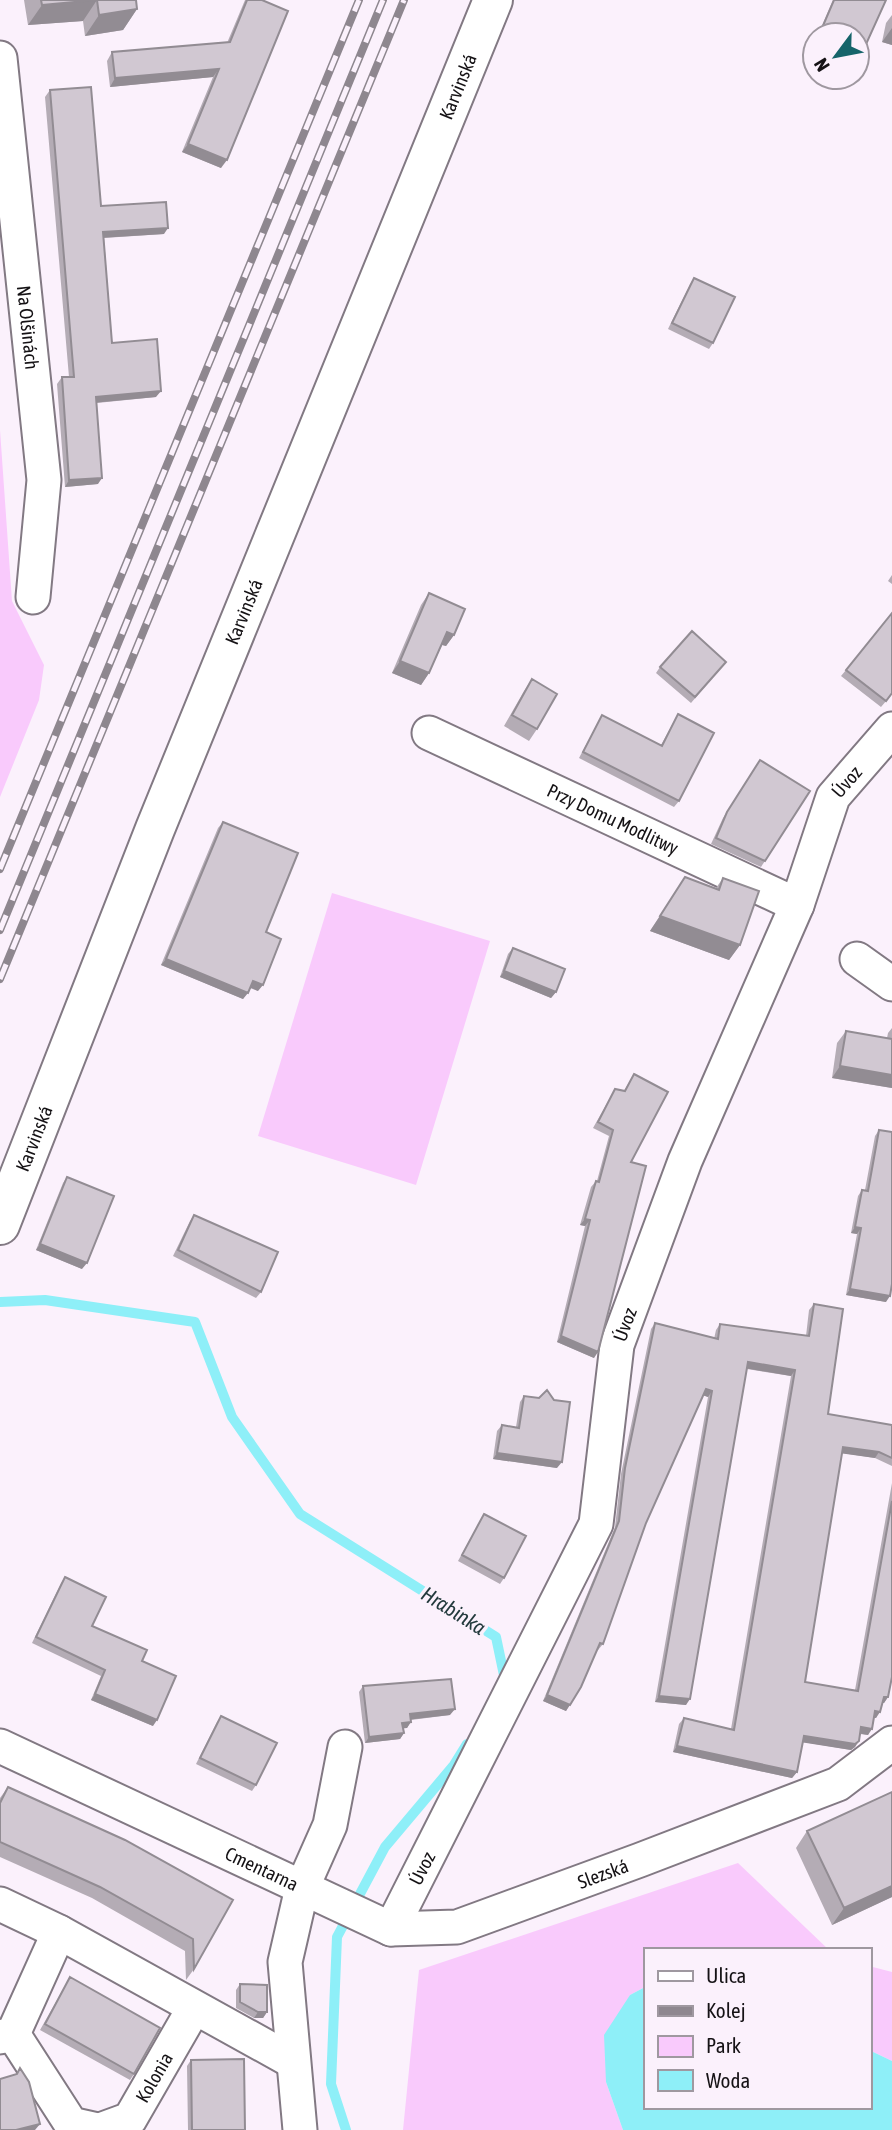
<svg xmlns="http://www.w3.org/2000/svg" width="892" height="2130" font-family="'Asap Condensed',sans-serif">
<style>
.green{fill:#f9cafc}
.water{fill:#8eeff8}
.lines{fill:none;stroke-linecap:round;stroke-linejoin:round}
.stream{stroke:#8eeff8;stroke-width:10}
.minor-casing{stroke:#827983;stroke-width:37}
.secondary-casing{stroke:#827983;stroke-width:42}
.minor{stroke:#fff;stroke-width:33}
.secondary{stroke:#fff;stroke-width:38}
.rail-casing{stroke:#8e878f;stroke-width:8}
.rail{stroke:#fbf1fc;stroke-width:5;stroke-dasharray:16;stroke-linecap:butt}
.wall{fill:#b4acb5}
.shaded-wall{fill:#928c93}
.building{fill:#d1c8d2;stroke:#928c93;stroke-width:2}
.labels{text-anchor:middle;dominant-baseline:central;stroke-width:7;stroke-linejoin:round;paint-order:stroke}
.street-label{font-size:19px;fill:#151215;stroke:#fbf1fc}
.water-label{font-size:21px;font-style:italic;fill:#233a3d;stroke:#fbf1fc}
</style>
<rect width="100%" height="100%" fill="#fbf1fc"/>
<path class="green" d="M0,430l12,171 32,64 -5,35 -39,97z
M332,893l158,48 -74,244 -158,-49z
M738,1863l91,87h-184v37l-15,8 -24,87 17,48h-220l16,-160z
M869,1966l23,6v89l-23,-11z"/>
<path class="water" d="M645,1987v120h224v-57l23,11v69h-269l-17,-48 -2,-47 26,-40z"/>
<g class="lines">
<path class="stream" d="M0,1302l45,-2 150,22 37,95 68,97 196,123 9,43
M346,2130l-15,-46 6,-147 48,-90 69,-82 13,-21"/>
<defs>
<g id="minor">
<path id="s1" d="M0,58l44,422 -11,117"/>
<path id="s2" d="M429,733l368,172"/>
<path d="M857,959l35,25"/>
<path id="s3" d="M0,1746l391,183 66,-2 183,-67 198,-76 54,-41"/>
<path d="M0,1904l59,28 233,129"/>
<path id="s4" d="M391,1929l205,-405 21,-179 68,-184 112,-256 36,-108 59,-68"/>
<path d="M13,2034l58,90 27,6"/>
<path d="M0,2037l13,-3 46,-102"/>
<path id="s5" d="M100,2130l30,-11 64,-111"/>
<path d="M300,2130l-15,-168 17,-74 28,-63 15,-78"/>
</g>
<g id="secondary">
<path id="s6" d="M0,1225l155,-396 338,-829"/>
</g>
</defs>
<use href="#minor" class="minor-casing"/>
<use href="#secondary" class="secondary-casing"/>
<use href="#minor" class="minor"/>
<use href="#secondary" class="secondary"/>
<defs>
<path id="rail" d="M0,869l359,-869
M0,930l383,-930
M0,979l404,-979"/>
</defs>
<use href="#rail" class="rail-casing"/>
<use href="#rail" class="rail"/>
</g>
<path class="wall" d="M24,0h112l1,9 -14,21 -38,6 -2,-15 -55,4z
M245,0h17l-41,168 -39,-16 31,-75 -103,10 -3,-26 5,-9 115,-9z
M833,0h53l-23,51 -4,6 -2,-1v-21h-39z
M892,15v30l-10,-3 4,-19z
M815,41v25l-9,-4z
M50,90l51,116 63,28 -60,4 8,105 44,54 -59,6 1,81 -33,3 -8,-103 5,-7h7l-24,-280z
M694,278l19,65 -4,6 -41,-20 22,-45z
M892,575v9l-4,-3z
M429,593l25,42 -8,11 -4,-1 -13,28 -8,12 -29,-12 29,-68z
M726,662l-35,41 -35,-30 4,-6z
M846,670l46,24 -11,13 -40,-31z
M532,679l5,50 -8,12 -25,-15 20,-35z
M678,714l1,87 -5,6 -95,-49 23,-43 59,30z
M760,760l50,31 -49,76 -50,-23 12,-26z
M223,822l43,110 -8,59 -8,-3 -7,11 -82,-34 57,-137z
M685,877l31,11 7,-10 17,67 -11,15 -79,-29z
M513,948l43,44 -5,6 -51,-21 8,-23z
M892,1028v60l-60,-10 5,-35 9,-12 41,7 1,-5z
M634,1074l-3,88 -37,196 -37,-16 28,-116 -5,-1 11,-38 5,-6h1l12,-45 -16,-8 22,-39 9,2z
M879,1130l7,172 -40,-7 11,-61 -6,-1 7,-37 4,-6h3l10,-54z
M67,1177l15,92 -46,-19 27,-67z
M194,1215l67,77 -5,6 -83,-42 17,-35z
M814,1304l14,110 64,11v41l-17,-8 -33,-5 -37,229 50,8 37,-207v194l-4,20 -4,6h-2l-6,15h-2l-6,17 -8,-1 -5,13 -4,3 -48,-8 -6,30 -5,6 -119,-26 6,-28 5,-6 47,11 60,-353 -44,-7 -61,336 -31,-3 53,-305 -5,-2 -57,128 -43,121 -5,6h-1l-31,61 -23,-10 72,-174 6,-53 30,-145 4,-6 59,16 2,-9 4,-6 86,12 3,-26z
M524,1396l33,72 -64,-9 4,-28 5,-6 14,2 4,-25z
M484,1514l20,64 -4,6 -42,-23z
M65,1577l27,49 50,35 11,65 -62,-26 10,-24 -69,-33 29,-60z
M363,1686l87,29 -39,5 -4,8h-4l1,5 -4,6 -35,4 -6,-51z
M221,1716l35,69 -4,6 -56,-27 21,-42z
M8,1787l225,113 -39,69 -8,11 -1,-29 -93,-53 -92,-41v-59z
M807,1831l85,66 -60,28 -36,-77z
M70,1977l64,97 -4,6 -90,-50z
M240,1984l27,28 -4,6h-9l-18,-10v-18z
M191,2060l54,70h-57l-1,-64z"/>
<path class="shaded-wall" d="M97,0l-14,21 -55,4 14,-20z
M137,9l-14,21 -38,6 14,-21z
M892,28v17l-10,-3z
M857,48l6,3 -4,6 -2,-1z
M219,69l-6,8 -103,10 5,-9z
M188,144l39,16 -6,8 -39,-16z
M168,228l-4,6 -65,4 4,-6z
M161,391l-5,6 -64,6 4,-6z
M102,478l-4,6 -33,3 4,-7z
M447,632l7,3 -8,11 -7,-2z
M400,661l29,12 -8,12 -29,-12z
M660,916l80,29 -11,15 -79,-29z
M166,959l82,34 -5,6 -82,-34z
M504,971l52,21 -5,6 -51,-21z
M253,981l10,4 -5,6 -9,-4z
M840,1066l52,9v13l-60,-10z
M585,1219l5,1 -5,6 -5,-1z
M855,1227l6,1 -4,6 -6,-1z
M40,1244l47,19 -5,6 -46,-19z
M850,1289l40,7 -4,6 -40,-7z
M561,1336l37,16 -4,6 -37,-16z
M748,1362l47,8 -4,6 -47,-8z
M706,1389l6,2 -4,6 -6,-2z
M843,1447l36,5 -4,6 -36,-5z
M497,1453l65,9 -5,6 -64,-9z
M95,1694l62,26 -4,6 -62,-26z
M547,1695l23,10 -4,6 -23,-10z
M659,1696l31,3 -4,6 -31,-3z
M884,1697h4l-4,6h-5z
M455,1709l-5,6 -44,5 4,-6z
M875,1711l5,1 -4,6 -5,-1z
M411,1722l-4,6 -9,1 4,-6z
M861,1727l11,2 -4,6 -11,-2z
M404,1733l-4,6 -35,4 4,-6z
M804,1736l55,5 -4,6 -4,3 -51,-8z
M677,1746l120,26 -5,6 -119,-26z
M892,1886v11l-60,28 12,-17z
M258,2012h9l-4,6h-9z
M40,2124l-5,6h-19z"/>
<path class="building" d="M41,0h55l-54,5z
M97,0h39l1,9 -38,6z
M247,0h15l26,11 -61,149 -39,-16 31,-75 -104,9 -3,-26 118,-10z
M834,0h52l-23,51 -6,-3v-13h-38z
M815,45v13l-5,-2z
M91,87l10,119 65,-4 2,26 -65,4 9,111 45,-4 4,52 -65,6 6,81 -33,2 -7,-103h12l-24,-287z
M694,278l41,19 -22,46 -41,-20z
M429,593l36,16 -11,26 -7,-3 -18,41 -29,-12z
M892,613v80l-6,8 -40,-31z
M692,631l34,31 -31,35 -35,-30z
M532,679l25,15 -20,35 -25,-14z
M678,714l36,19 -35,68 -96,-49 19,-37 60,31z
M760,760l50,31 -45,70 -49,-23 11,-26z
M223,822l75,31 -32,79 15,7 -18,46 -10,-4 -5,12 -82,-34z
M685,877l34,13 4,-12 36,13 -19,54 -80,-29z
M513,948l52,21 -9,23 -52,-21z
M846,1031l46,8v36l-52,-9z
M634,1074l34,18 -37,70 15,4 -48,186 -37,-16 29,-116 -5,-1 11,-38 3,1 14,-52 -15,-8 17,-33 10,2z
M879,1130l13,2v152l-2,12 -40,-7 11,-61 -6,-1 7,-37 6,1z
M67,1177l47,19 -27,67 -47,-19z
M194,1215l84,37 -17,40 -83,-42z
M814,1304l29,5 -15,105 64,11v33l-13,-6 -36,-5 -38,235 53,9 34,-190v176l-4,20h-4l-4,15 -5,-1 -3,18 -11,-2 -2,14 -4,3 -51,-8 -7,36 -120,-26 7,-28 50,12 61,-360 -47,-8 -58,337 -31,-3 53,-305 -6,-2 -60,134 -43,121 -3,-1 -19,44 -11,18 -23,-10 72,-174 6,-53 30,-145 63,16 2,-15 89,12z
M547,1390l7,10 16,2 -8,60 -65,-9 5,-28 17,3 5,-32 15,2z
M484,1514l42,22 -22,42 -42,-23z
M65,1577l41,20 -14,29 55,24 -5,11 34,15 -19,44 -62,-26 10,-24 -69,-33z
M451,1679l4,30 -45,5 1,8 -9,1 2,10 -35,4 -6,-51z
M221,1716l56,27 -21,42 -56,-27z
M8,1787l117,53 108,60 -39,69 -1,-30 -93,-52 -100,-45v-39z
M892,1792v94l-48,22 -37,-77z
M70,1977l90,51 -26,46 -89,-50z
M240,1984l27,1v27h-9l-18,-10z
M244,2059l1,71h-53l-1,-70z
M20,2068l9,14 11,42 -24,6h-16v-51l17,-5z"/>
<g class="labels">
<g class="street-label">
<text stroke="none"><textPath href="#s6" startOffset="1227">Karvinská</textPath></text>
<text stroke="none"><textPath href="#s1" startOffset="271">Na Olšinách</textPath></text>
<text stroke="none"><textPath href="#s6" startOffset="660">Karvinská</textPath></text>
<text stroke="none"><textPath href="#s4" startOffset="1244">Úvoz</textPath></text>
<text stroke="none"><textPath href="#s2" startOffset="203">Przy Domu Modlitwy</textPath></text>
<text stroke="none"><textPath href="#s6" startOffset="93">Karvinská</textPath></text>
<text stroke="none"><textPath href="#s4" startOffset="656">Úvoz</textPath></text>
<text stroke="none"><textPath href="#s4" startOffset="68">Úvoz</textPath></text>
<text stroke="none"><textPath href="#s3" startOffset="289">Cmentarna</textPath></text>
<text stroke="none"><textPath href="#s3" startOffset="653">Slezská</textPath></text>
<text stroke="none"><textPath href="#s5" startOffset="80">Kolonia</textPath></text>
</g>
<g class="water-label">
<text transform="translate(454 1610) rotate(32)">Hrabinka</text>
</g>
</g>
<rect x="644" y="1948" width="228" height="161" fill="#fbf1fc" stroke="#9f98a0" stroke-width="2"/>
<rect x="658" y="1971" width="35" height="10" fill="#ffffff" stroke="#9f98a0" stroke-width="2"/>
<text x="706" y="1983" font-size="21" fill="#151215">Ulica</text>
<rect x="658" y="2006" width="35" height="10" fill="#8e878f" stroke="#9f98a0" stroke-width="2"/>
<text x="706" y="2018" font-size="21" fill="#151215">Kolej</text>
<rect x="658" y="2036" width="35" height="21" fill="#f9cafc" stroke="#9f98a0" stroke-width="2"/>
<text x="706" y="2053" font-size="21" fill="#151215">Park</text>
<rect x="658" y="2070" width="35" height="21" fill="#8eeff8" stroke="#9f98a0" stroke-width="2"/>
<text x="706" y="2088" font-size="21" fill="#151215">Woda</text>
<g transform="translate(836 56) rotate(238)"><circle r="33" fill="#fbf1fc" stroke="#9f98a0" stroke-width="2"/>
<path d="M0-5L12 26L0 18L-12 26Z" fill="#15646a"/>
<text y="-10" font-size="19" font-weight="bold" text-anchor="middle" fill="#151215">N</text>
</g>
</svg>
